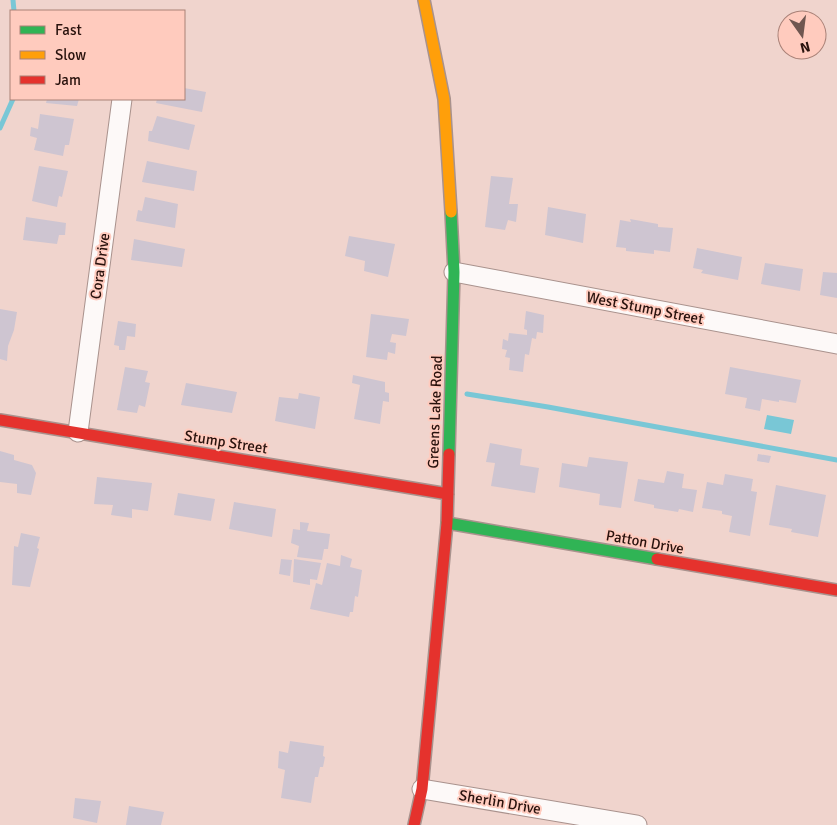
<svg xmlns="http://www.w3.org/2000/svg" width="837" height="825" font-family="Signika,sans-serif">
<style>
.water{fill:#79c7d6}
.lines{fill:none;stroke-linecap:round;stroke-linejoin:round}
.stream{stroke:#79c7d6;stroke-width:5}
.building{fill:#cec5d1}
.street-casing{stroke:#a9928d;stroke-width:21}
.fast-casing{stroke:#a9928d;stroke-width:14}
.slow-casing{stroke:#a9928d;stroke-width:14}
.jam-casing{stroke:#a9928d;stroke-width:14}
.street{stroke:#fdf9f8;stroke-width:19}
.fast{stroke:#30b455;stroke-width:11}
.slow{stroke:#ff9f0a;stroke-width:11}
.jam{stroke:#e5322d;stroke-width:11}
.labels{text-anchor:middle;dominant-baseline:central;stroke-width:4;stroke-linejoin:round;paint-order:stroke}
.street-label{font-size:15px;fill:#29120d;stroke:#ffcbbe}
</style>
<rect width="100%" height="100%" fill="#f0d4cd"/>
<path class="water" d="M767,415l27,5 -3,14 -27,-5z"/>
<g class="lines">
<path class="stream" d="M13,0l1,11
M0,128l13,-29
M467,394l81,13 289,53"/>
</g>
<path class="building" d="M184,88l22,4 -4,20 -46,-9 1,-4h27z
M47,99h32l-2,7 -31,-3z
M40,114l34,5 -5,26h-4l-2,11 -29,-6 3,-12 -7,-2 1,-9 7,2z
M157,116l38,9 -6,25 -41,-9 1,-10h3z
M147,161l50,10 -3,20 -52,-9z
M39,166l29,5 -6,26 -3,-1 -2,11 -25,-6z
M491,176l22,2 -4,26h9l-2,18 -8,-2 -3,10 -20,-3z
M145,197l33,7 -3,24 -39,-7 2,-11 4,1z
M548,207l38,7 -3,29 -38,-8z
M26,217l40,6 -1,12h-6l-2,9 -34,-4z
M630,219l28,5v3l15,1 -3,24 -16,-2v4l-28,-3v-3l-10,-1 4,-27 11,2z
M349,236l46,8 -7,33 -24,-6 1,-10 -20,-5z
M134,239l51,10 -3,18 -51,-7z
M697,248l45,9 -4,23 -37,-7 2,-3 -10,-2z
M765,263l38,6 -3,22 -39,-7z
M823,272l14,1v25l-17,-3z
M0,309l17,3 -3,18 -6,16 -1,15 -7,-2z
M526,311l18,4 -1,18 -6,-1 -1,7 -4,-1 -3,17 -4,-1 -2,18 -14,-2 1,-12 -5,-1 2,-7 -5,-1 1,-10 5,2 1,-8 18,2v-5l-3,-1z
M371,314l38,5 -3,17 -14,-2 -2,8 6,1 -1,11 -7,-2 -1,8 -21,-3z
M118,321l18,3 -1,13 -8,-1 -2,14h-6v-4l-5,-1z
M125,367l23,4 -3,11 5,1 -5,24 -6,-2 -2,8 -20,-3z
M730,367l71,13 -5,23 -17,-3v2l-17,-3 -2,12 -15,-3 2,-10 -22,-4z
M353,375l32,7v10l4,1v9l-6,-1 -3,23 -26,-5 6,-34 -8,-2z
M186,383l51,9 -5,21 -51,-8z
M299,393l21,4 -5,32 -40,-8 4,-24 19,2z
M490,443l32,6 -2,16 19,3 -4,25 -44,-7 4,-23 -9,-1z
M0,451l14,4v5l18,5 4,8 -5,22 -14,-2v-9l-17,-2z
M758,454l13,2 -2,7 -12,-2z
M589,457l39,5 -7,46 -22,-3 1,-11 -41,-7 3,-24 25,4z
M667,471l17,3 -2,14 15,2 -4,22 -14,-3 -1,3 -24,-4v-3l-20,-4 4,-22 26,4z
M725,474l28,5 -2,12 6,1 -7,44 -21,-4 3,-16 -10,-2v-3l-20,-3 5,-26 16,3z
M97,477l55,6 -4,28 -16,-2v9l-21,-3 2,-10 -19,-1z
M776,485l50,10 -8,42 -27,-5 1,-3 -23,-4z
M178,493l37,6 -4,22 -37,-6z
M234,502l42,7 -4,28 -43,-8z
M300,522l9,1 -2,8 23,3 -2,15h-4l-2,11 -25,-3 2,-11 -8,-3 2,-14 7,1z
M21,533l19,4 -3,11 2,1 -9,38 -18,-2 2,-39 4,1z
M341,555l11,4 -2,8 12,3 -4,27 -3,-1 -2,16h-3l-1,5 -39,-8 6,-26 6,2 5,-22 13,3z
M281,559l11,1 -2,16 -11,-2z
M294,559l27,4 -4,17 -7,-1v6l-17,-3z
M290,741l34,5 -1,10 2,1 -2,10h-3l-2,10h-3l-4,26 -30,-5 4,-28 -7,-2 1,-17 9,2z
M75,798l26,3 -4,22 -24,-5z
M129,806l35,6 -3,13h-35z"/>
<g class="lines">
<defs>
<path id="street" d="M454,272l383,72
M78,432l44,-333
M422,789l215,36"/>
<path id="fast" d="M449,454l5,-182 -3,-60
M447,523l210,36"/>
<path id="slow" d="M424,0l20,99 7,113"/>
<path id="jam" d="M0,420l448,74
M657,559l180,31
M414,825l8,-36 25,-266 2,-69"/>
</defs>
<use href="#street" class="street-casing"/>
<use href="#fast" class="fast-casing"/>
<use href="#slow" class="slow-casing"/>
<use href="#jam" class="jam-casing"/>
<use href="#street" class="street"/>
<use href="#fast" class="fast"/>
<use href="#slow" class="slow"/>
<use href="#jam" class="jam"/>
</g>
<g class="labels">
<g class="street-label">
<text transform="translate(100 266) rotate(-82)">Cora Drive</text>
<text transform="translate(645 308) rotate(11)">West Stump Street</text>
<text transform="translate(435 412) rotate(-88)">Greens Lake Road</text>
<text transform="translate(226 442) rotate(9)">Stump Street</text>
<text transform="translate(645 542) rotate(10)">Patton Drive</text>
<text transform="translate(500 802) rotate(10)">Sherlin Drive</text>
</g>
</g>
<rect x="10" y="10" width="175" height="90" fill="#ffcbbe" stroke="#a98177"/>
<rect x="20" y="26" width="25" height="8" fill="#30b455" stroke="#a98177"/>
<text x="55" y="35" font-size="15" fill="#29120d">Fast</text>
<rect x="20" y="51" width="25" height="8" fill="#ff9f0a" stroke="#a98177"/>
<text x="55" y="60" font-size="15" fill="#29120d">Slow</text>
<rect x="20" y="76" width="25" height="8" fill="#e5322d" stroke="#a98177"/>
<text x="55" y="85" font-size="15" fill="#29120d">Jam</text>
<g transform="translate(802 35) rotate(166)"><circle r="24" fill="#ffcbbe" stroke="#a98177"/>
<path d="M0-4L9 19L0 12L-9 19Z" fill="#6f5650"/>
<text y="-8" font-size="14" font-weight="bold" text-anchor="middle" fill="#29120d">N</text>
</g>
</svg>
